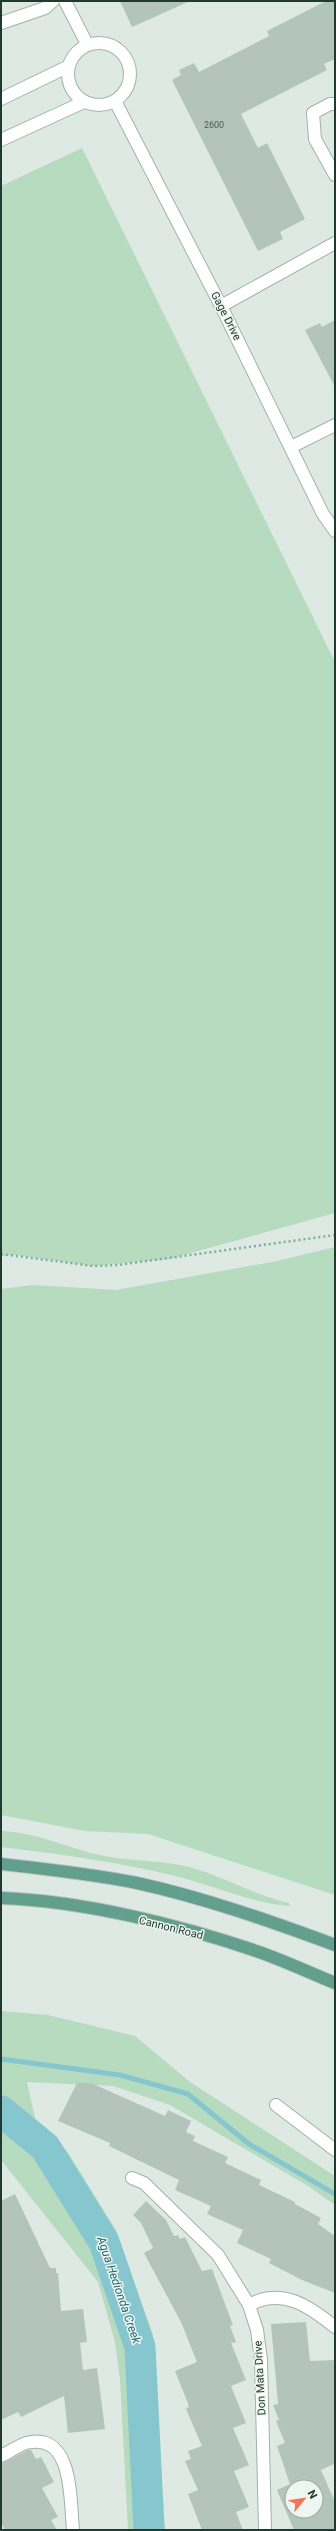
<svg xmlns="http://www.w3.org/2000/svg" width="336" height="2531" font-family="Roboto,sans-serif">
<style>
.green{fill:#b6dbbf}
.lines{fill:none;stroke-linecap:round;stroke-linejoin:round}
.stream{stroke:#86c6cf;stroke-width:5}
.river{stroke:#86c6cf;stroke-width:31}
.building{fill:#b3c4bd;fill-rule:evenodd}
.minor-casing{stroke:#a1b1ab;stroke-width:14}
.major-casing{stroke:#bcc4c1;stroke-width:14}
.path{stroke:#7ead9d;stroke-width:2.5;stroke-dasharray:2 3;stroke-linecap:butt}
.minor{stroke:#fff;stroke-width:12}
.major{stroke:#639f8d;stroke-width:12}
.labels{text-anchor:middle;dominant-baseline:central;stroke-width:3;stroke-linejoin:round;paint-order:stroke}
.number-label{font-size:9px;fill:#455c54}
.street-label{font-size:11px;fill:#203931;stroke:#eef6f2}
.water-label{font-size:12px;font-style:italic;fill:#1b6773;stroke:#eef6f2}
</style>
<rect width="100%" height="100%" fill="#dee9e4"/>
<path class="green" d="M82,148l253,514v551l-166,46 -76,7 -76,-11 -16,1v-1070z
M335,1247v648l-187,-61 -63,-3 -84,-16v-526l32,-4 83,5 161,-29z
M1,1831c33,1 63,15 94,23 31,8 63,5 94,13 34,9 65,28 100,36l1,3c-33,-1 -81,-22 -115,-30 -57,-14 -115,-22 -174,-29z
M1,2011l47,4 87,21 55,46 145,94v29l-27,-19 -138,-81 -57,-19 -86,-4 10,45 30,24 49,79 37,105 12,195h-37l-8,-151 -5,-37 -17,-60 -97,-122z"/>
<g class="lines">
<path class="stream" d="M1,2059l119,16 68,19 61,50 86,50"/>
<path class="river" d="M1,2111l44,36 59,95 36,105 9,183"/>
</g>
<path class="building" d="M120,1h70l-58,26z
M326,1h9v58l-11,5 3,6 -86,44 17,34 9,-5 38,76 -25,13 3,7 -25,12 -86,-171 9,-5 -2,-5 15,-7 5,9 70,-36 -2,-5z
M335,320v67l-30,-57 15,-7 2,4z
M77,2083h14l74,33 3,-6 23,11 -5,11 9,4 -2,5 35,16 -3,6 36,17 -2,5 36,17v2l26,14 -3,6 17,12v57l-33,-13 -33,-17 2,-4 -34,-16 6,-13 -36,-16 4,-8 -36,-16 4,-10 -70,-34 1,-3 -52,-22z
M15,2194l35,74h6v5h2l3,38 22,-2 4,33 -7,1 3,27 14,-2 8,61 -37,4 -4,-37 -43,21 -3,-5 -17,8v-219z
M146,2201l20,19 8,16 4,-1 2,4 5,-2 17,34 10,-2 21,56 -3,1 6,16 -5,1 15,37 -15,6 15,37 -13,5 16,37 -15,6 15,36 -13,5 7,18h-41l-14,-36 10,-4 -13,-29 6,-2 -3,-8 14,-5 -16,-37 3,-3 -14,-35 22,-9 -16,-40 -37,-69 9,-5 -12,-25 -8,-8z
M306,2322l4,39 25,-1v101l-1,3 -13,6 14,32v28h-41l-17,-40 13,-6 -13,-38 8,-3 -9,-22 3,-1 -6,-15 5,-1 -7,-80zM292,2487h24v24h-24z
M28,2450h3l5,9 5,-2 13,25 -12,6 16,29 -7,3 6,10h-52l-4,-8v-58z"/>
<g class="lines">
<defs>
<path id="minor" d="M65,1l22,43
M1,23l44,-15 8,-7
M68 74a31 31 0 1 1 62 0a31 31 0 1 1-62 0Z
M1,99l66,-32
M115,101l106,205 102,208 12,17
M335,104h-5l-17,9 2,26 20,36
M1,140l83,-38
M221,306l114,-63
M291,447l44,-22
M276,2105l59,45
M132,2178l12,5 74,72 31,50 8,25 4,30 4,170
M249,2305c33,-18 60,1 86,22
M1,2456c8,-4 17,-10 25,-13 48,-12 44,58 47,87"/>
<path id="major" d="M1,1864c45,5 91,10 136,19 68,15 133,38 198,62
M1,1898c82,3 180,27 258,54 26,9 51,21 76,31"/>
</defs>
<use href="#minor" class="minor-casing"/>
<use href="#major" class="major-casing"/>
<path class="path" d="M1,1254l92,12 25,-1 217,-30"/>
<use href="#minor" class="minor"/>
<use href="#major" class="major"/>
</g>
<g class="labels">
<g class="number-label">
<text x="214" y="125">2600</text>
</g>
<g class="street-label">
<text transform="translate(226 316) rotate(63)">Gage Drive</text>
<text transform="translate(171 1928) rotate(14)">Cannon Road</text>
<text transform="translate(260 2378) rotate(-93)">Don Mata Drive</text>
</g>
<g class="water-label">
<text transform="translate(119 2290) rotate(71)">Agua Hedionda Creek</text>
</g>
</g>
<rect width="336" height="2531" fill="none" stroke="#203931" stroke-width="4"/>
<g transform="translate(304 2499) rotate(61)"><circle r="19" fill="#eef6f2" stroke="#9caaa5"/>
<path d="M0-3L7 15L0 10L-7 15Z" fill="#f07655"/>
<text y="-6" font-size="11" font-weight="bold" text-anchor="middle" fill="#203931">N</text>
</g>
</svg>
